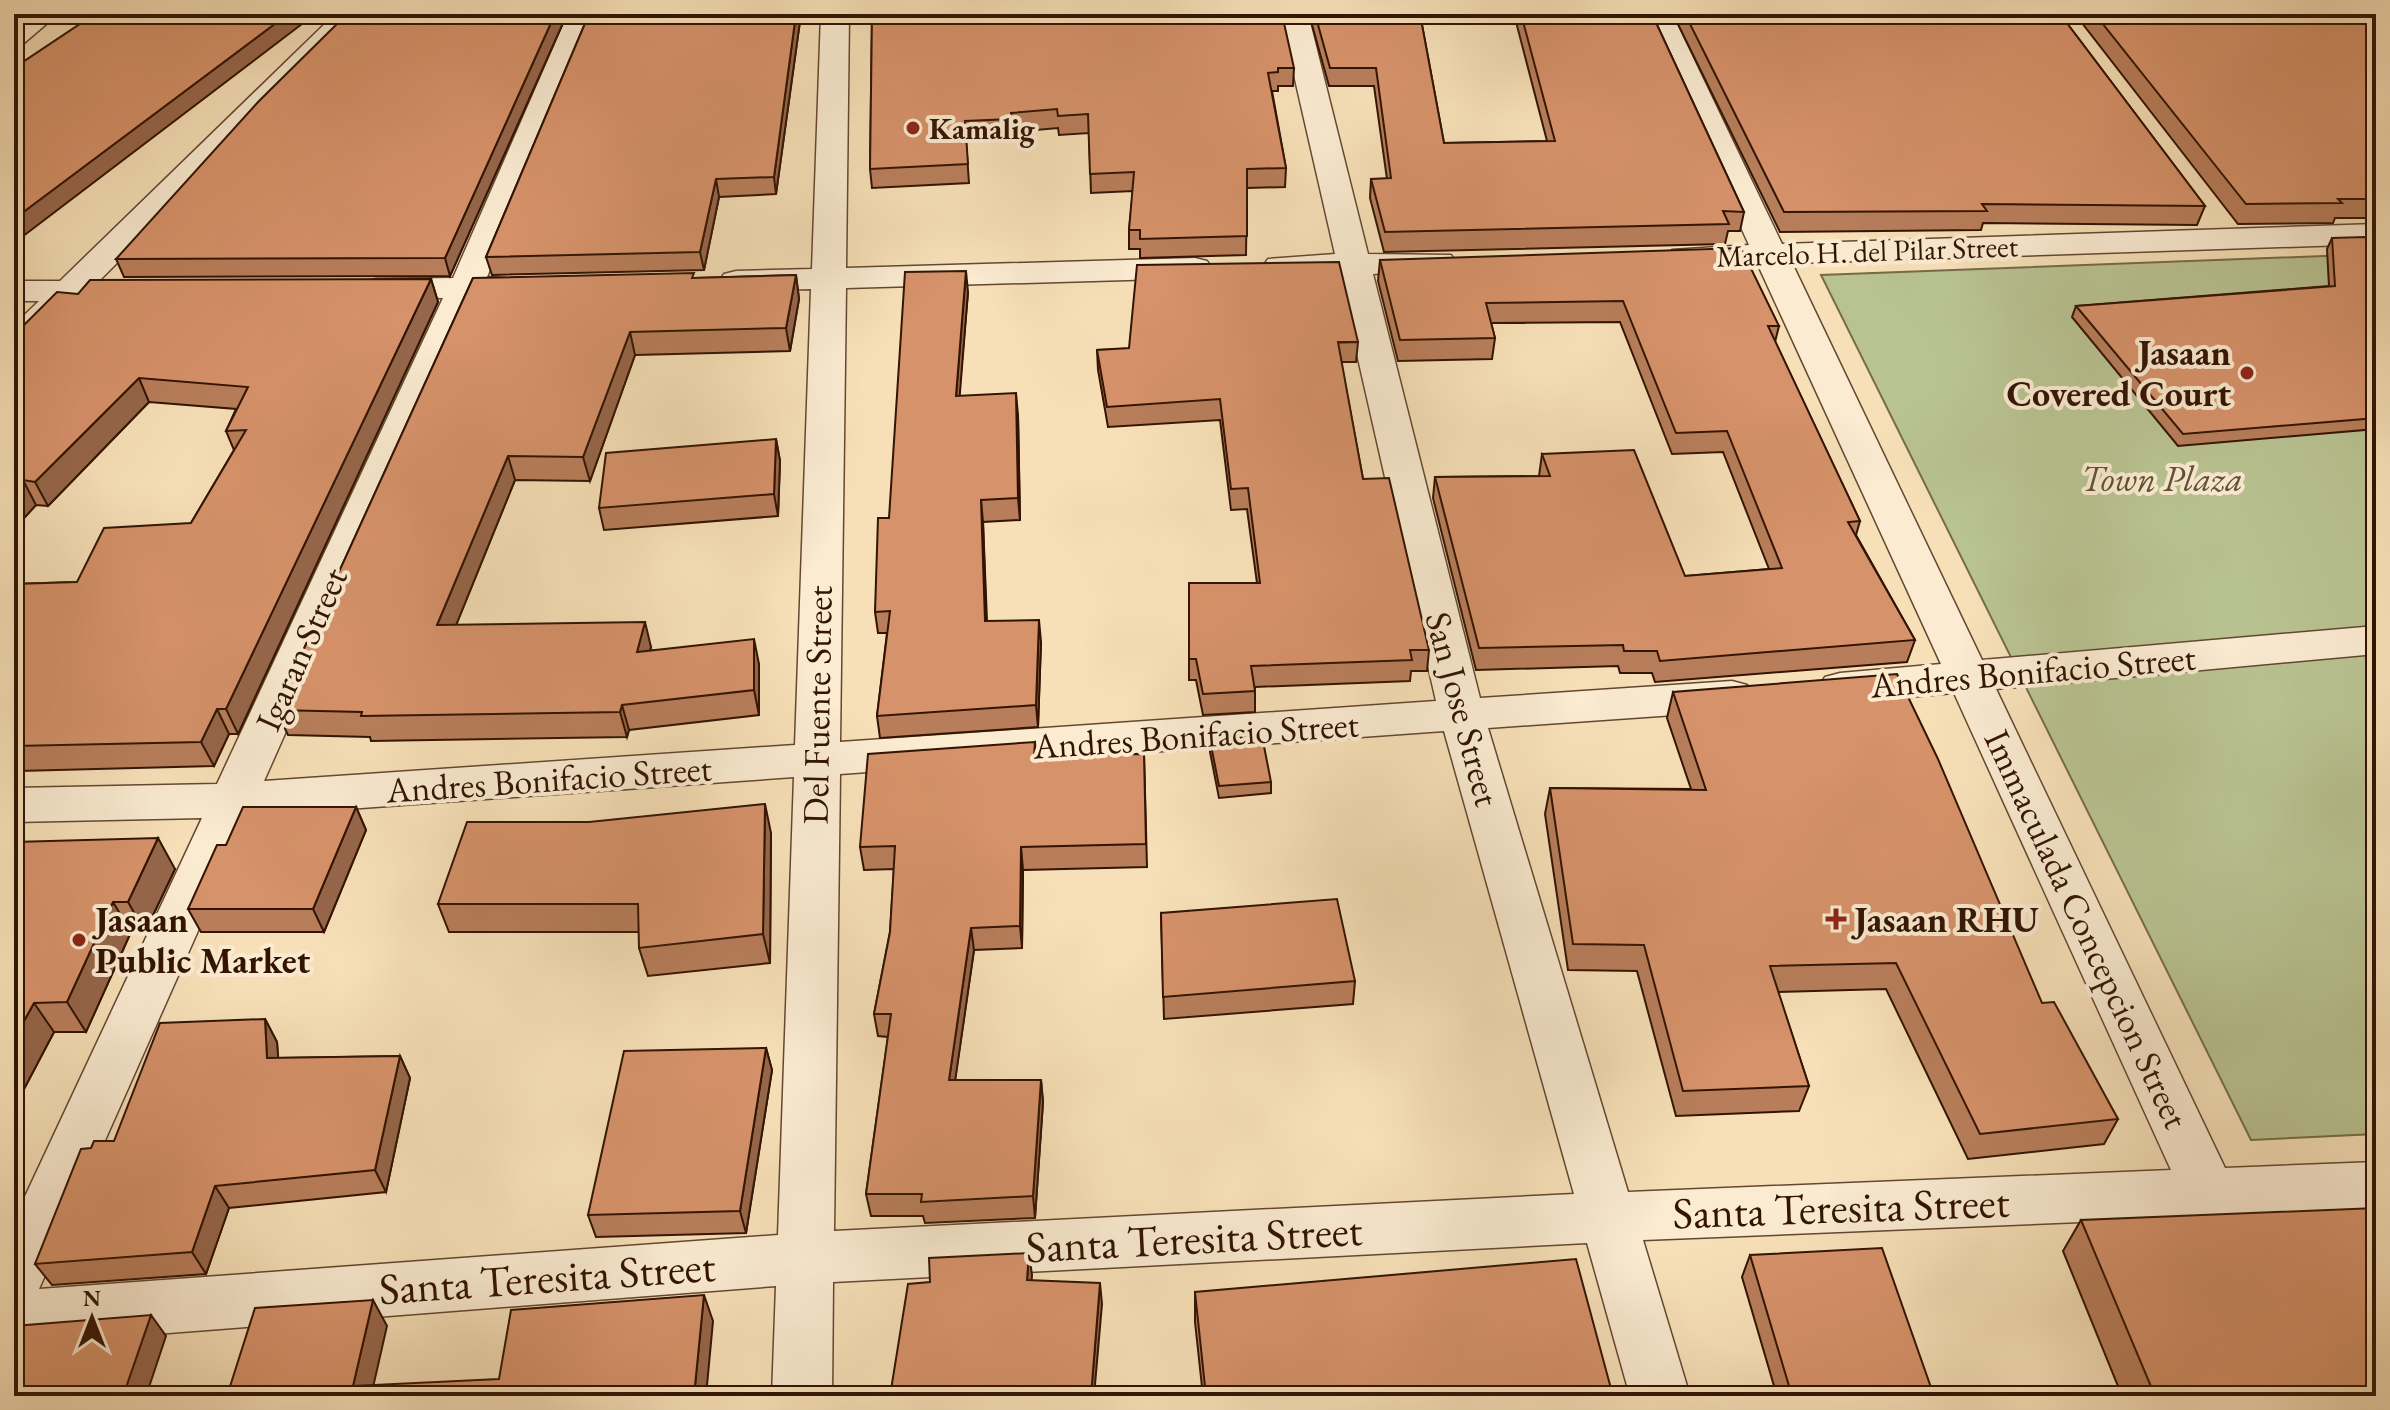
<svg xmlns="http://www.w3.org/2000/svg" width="2390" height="1410" font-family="'EB Garamond',serif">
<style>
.green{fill:#b9c392;stroke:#766c4a;stroke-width:2}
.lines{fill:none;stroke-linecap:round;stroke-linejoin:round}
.minor-casing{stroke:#644730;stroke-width:3}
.minor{fill:#faebd1;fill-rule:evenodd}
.wall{fill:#b87e5b;stroke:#331403;stroke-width:2}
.shaded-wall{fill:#96664a;stroke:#331403;stroke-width:2}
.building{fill:#d6926a;stroke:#331403;stroke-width:2}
.poi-dot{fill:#8f2418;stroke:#faebd1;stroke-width:3}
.labels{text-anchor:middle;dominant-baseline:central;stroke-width:8;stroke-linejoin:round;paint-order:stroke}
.far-poi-label{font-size:30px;font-weight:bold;fill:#331403;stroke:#faebd1;text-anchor:start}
.far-street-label{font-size:30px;fill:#331403;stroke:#faebd1}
.poi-label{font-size:36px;font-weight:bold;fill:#331403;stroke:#faebd1;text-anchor:start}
.park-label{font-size:36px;font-style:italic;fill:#625135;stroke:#faebd1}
.street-label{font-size:36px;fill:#331403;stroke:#faebd1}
.near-street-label{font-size:44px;fill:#331403;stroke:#faebd1}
</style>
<rect width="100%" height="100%" fill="#f7e0b8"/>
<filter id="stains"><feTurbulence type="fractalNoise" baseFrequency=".0025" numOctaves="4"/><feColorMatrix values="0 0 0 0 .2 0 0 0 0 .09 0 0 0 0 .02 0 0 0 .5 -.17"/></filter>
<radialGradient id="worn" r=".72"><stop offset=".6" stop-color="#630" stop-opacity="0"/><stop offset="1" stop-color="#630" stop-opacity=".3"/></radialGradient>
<path class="green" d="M2376,254v880l-125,6 -430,-865z"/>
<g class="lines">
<defs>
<path id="minor" d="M26,14h32l-34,29 -10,3v-23z
M335,14h30l-266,267 53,3 5,7 -5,7 -74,3 -51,52 -13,3v-31l25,-24h-25v-20h46z
M568,14h28l-109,263 53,3 5,7 -5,7 -62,4 -214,483 531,-36 16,-456 -75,2 -12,-3 -5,-7 5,-7 12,-3 76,-2 9,-255h28l-3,254 349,-10 12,3 5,7 -5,7 -12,3 -349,10 -6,454 596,-41 -97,-426 -71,-2 -5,-7 5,-7 67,-5 -55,-240h28l60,240 83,1 5,7 -5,7 -78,5 107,424 252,-17 15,4 7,11 -7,11 -15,4 -244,17 140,464 543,-22 -217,-477 -114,10 -15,-4 -7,-11 7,-11 15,-4 101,-9 -183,-399 -74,2 -12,-3 -5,-7 5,-7 77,-5 -105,-231h28l110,230 594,-20v20l-584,19 190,397 394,-34v28l-380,35 229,479 151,-6v48l-733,30 47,156h-60l-43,-153 -754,39 -1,114h-60l4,-110 -762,59v-125l188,-402 -188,4v-34l203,-4 226,-486 -79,-2 -5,-7 5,-7 12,-3 77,-1zM1444,731l130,463 -740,37 6,-457zM794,777l-16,458 -739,54 210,-473z"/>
</defs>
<use href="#minor" class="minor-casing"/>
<use href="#minor" class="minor"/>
</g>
<path class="wall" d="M95,14l-81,229v-175z
M567,14l-117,262 -326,1 -8,-18z
M589,14h212l-25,180 -57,3 -15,73 -212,5 -6,-18z
M872,14l422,54 -1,18h-15v5h-6l14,77 -1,19 -38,1 -1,67 -106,3v-9h-11v-19l4,-39 -42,2 -2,-60 -30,2 -1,-7 -46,4v5l-46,3 3,43 -97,5 -2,-19z
M1309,14h111l24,129 103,-2 -33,-127h138l92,198 -4,19h-12l-3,13 -341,8 -14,-54 1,-19h16l-13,-93h-45z
M1673,14h387l145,192 -8,19 -214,-2 -2,7 -201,2z
M2075,14h301v204h-41l-2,5 -95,1z
M2332,238l44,9v182l-198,17 -106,-129 4,-11 253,-20 -2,-37z
M1380,260l399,66 -4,16 85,179 -4,14 59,105 -8,22 -252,20 -3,-9h-32l-2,-7 -142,4 -43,-172 2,-21 104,-1 3,-22 143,122 84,-7 -46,-117 -51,2 -52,-132 -129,1 4,15 -3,21 -94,2 -20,-80z
M796,275l3,24 -9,52 -155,4 -45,126 -75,-1 -59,145 195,22 -1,3 109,14v51l-130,15 -2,7 -256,4 -1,-4 -82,-2 -12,-25 197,-432h222z
M431,279l7,23 -200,432h-9l-15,32 -196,5 -4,7v-194l63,-2 114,-59 43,-73 -8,-19 10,-22 -87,-7 -101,104 -12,-1 -22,24 4,-198 60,-37z
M968,292l-9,104 59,19 2,105 -37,2 4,99 54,21 -3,85 -158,11 -3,-22 10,-83h-9l-3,-21 14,-94z
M1358,342l-2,20h-15l22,117 66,171 -2,21h-16l-1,10 -155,6v25l-52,3 -7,-35h-7v-97h68l-10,-74 -16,1 -11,-90 -112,7 -10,-57 -1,-20z
M776,439l4,22 -2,55 -174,14 -5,-22z
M1673,692l369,311 76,116 -14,25 -136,15 -82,-170 -108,3 31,94 -10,25 -123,5 -39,-145 -69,-1 -23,-156 5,-26 141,1 -24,-71z
M1210,740l61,42v11l-52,5 -9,-46z
M1035,742l1,14 108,-2 3,113 -124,3 -1,78 -48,2 -19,130h86l2,22 -8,116 -110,5 -2,-7h-52l-5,-22 22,-157 -10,-1 -4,-22 16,-82 4,-63 -30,1 -4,-23z
M356,807l10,23 -42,102h-123l-13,-23 38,-64z
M771,833l-1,130 -122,13 -9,-28v-16h-190l-11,-28z
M14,842l161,27 -30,63h-14l-45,100h-32l-40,76z
M1161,913l194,68 -2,23 -189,15z
M265,1019l12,23 1,16 122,-2 10,22 -24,114 -157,16 -23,66 -154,11 -17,-21 56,-116 23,-7z
M766,1048l6,22 -26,163 -150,4 -8,-22z
M2081,1220l295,176h-254l-59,-145z
M1750,1255l184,141h-157l-35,-119z
M1195,1292l418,104h-410l-8,-74z"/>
<path class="shaded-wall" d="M288,14h27l-301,229v-24z
M555,14h12l-117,262 -5,-18z
M796,14h5l-25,180 -2,-17z
M716,179l3,18 -15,73 -4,-18z
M966,271l2,21 -10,125 -2,-21z
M796,275l3,24 -9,52 -4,-23z
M431,279l7,23 -200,432 -12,-25z
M14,297l8,16 -8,9z
M630,332l5,23 -45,126 -7,-24z
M139,378l10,24 -101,104 -13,-24z
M1016,393l2,22 2,105 -2,-22z
M776,439l4,22 -2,55 -4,-22z
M508,456l7,24 -69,170 -9,-25z
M23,480l13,25 -22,24v-39z
M981,500l2,22 4,121 -2,-22z
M1039,620l2,22 -3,85 -2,-22z
M645,622l6,25 -8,30 -6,-25z
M754,639l5,25v51l-5,-25z
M622,705l7,25 -2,7 -7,-25z
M217,709l12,25 -15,32 -13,-24z
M14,764l4,7 -4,7z
M765,804l6,29 -1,130 -7,-29z
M356,807l10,23 -42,102 -11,-23z
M158,838l17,31 -30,63 -17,-30z
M1021,847l2,23 -1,78 -2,-22z
M113,902l18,30 -45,100 -19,-30z
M971,928l3,22 -22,152 -3,-22z
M34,1003l20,29 -40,76v-69z
M265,1019l12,23 3,39 -13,-23z
M766,1048l6,22 -26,163 -6,-22z
M400,1056l10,22 -24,114 -11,-22z
M1041,1080l2,22 -8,116 -2,-22z
M215,1186l14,22 -23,66 -14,-22z
M1029,1253l3,22 -2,27 -3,-22z
M1100,1283l2,21 -8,92h-3z
M704,1295l9,26 -7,75h-12z
M373,1300l14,26 -16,70 -18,-10z
M151,1315l15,21 -20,60h-23z"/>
<path class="building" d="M95,14h193l-274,205v-129l9,-6 -9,-1v-15z
M347,14h208l-110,244 -329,1 143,-158z
M589,14h207l-22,163 -58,2 -16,73 -214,5z
M872,14h410l12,54h-16v4l-10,1 18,95 -39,1v67l-107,3v-9h-11l5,-58 -44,2 -2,-60 -30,2 -1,-7 -46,4v6l-46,2 3,43 -98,5z
M1315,14h105l24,129 111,-2 -34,-127h131l92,198 -21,-1 6,13 -344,8 -14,-53 20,-1 -15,-110h-46z
M1685,14h375l145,192 -223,-2 5,7 -203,1z
M2095,14h281v185h-38l4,4 -96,1z
M2365,237l11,10v171l-193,16 -107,-128 259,-20 -3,-48z
M1741,248l38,78h-11l92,195 -12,1 67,118 -255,21 -3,-10h-33l-1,-6 -144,3 -44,-171 115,-1 -8,-22 92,-4 51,126 97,-8 -55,-137 -51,2 -53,-132 -137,2 9,35 -95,2 -20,-80z
M1339,262l19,80h-20l25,137 26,-1 40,172h-19l2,10 -161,6 4,25 -52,3 -7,-35h-7v-76h71l-12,-95 -17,1 -11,-90 -113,8 -10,-57 32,-2 8,-83z
M966,271l-10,125 60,-3 2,105 -37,2 4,121 54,-1 -3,85 -159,11 13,-105 -15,1 3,-94h11l16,-246z
M694,273l-2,5 104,-3 -10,53 -156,4 -47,125 -75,-1 -71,169 208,-3 -8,30 117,-13v51l-132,15 -2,7 -259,4 1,-4 -86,-2 197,-432z
M431,279l-205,430h-9l-16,33 -187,4v-162l63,-2 27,-54 87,-5 55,-93 -20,1 22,-44 -109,-9 -104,104 -12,-2 -9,10v-158l4,-1 39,-39 21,2 12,-14z
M776,439l-2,55 -175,14 7,-55z
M1897,674l41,85 104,244 12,-1 64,117 -138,15 -84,-171 -126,3 39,120 -126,5 -39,-146 -71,-1 -23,-156 156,2 -33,-98z
M1262,736l9,46 -52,4 -9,-46z
M1035,742l-1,14 110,-2 2,90 -125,3 -1,79 -49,2 -22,152h92l-8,116 -112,6 1,-8h-56l25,-180h-17l16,-82 5,-86 -35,1 8,-93z
M765,804l-2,130 -124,14 -1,-44h-200l29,-82h122z
M243,807h113l-43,102h-125l29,-64h9z
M158,838l-30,64h-15l-46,100 -33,1 -20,36v-197z
M1337,899l18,82 -192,16 -2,-84z
M265,1019l2,39 133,-2 -25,114 -160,16 -23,66 -157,12 46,-115 10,-1 3,-7h20l46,-118z
M766,1048l-26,163 -152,4 36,-164z
M2376,1208v188h-221l-74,-176z
M1882,1248l52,148h-142l-42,-141z
M1029,1253l-2,27 73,3 -9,113h-201l18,-112 22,-2 -1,-24z
M1576,1259l37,137h-407l-11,-104z
M704,1295l-10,101h-467l28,-88 118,-8 -20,86 146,-7 12,-69z
M151,1315l-28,81h-109v-70z"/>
<g class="poi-dot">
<circle cx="913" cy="128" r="8"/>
<circle cx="2247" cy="373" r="8"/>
<path d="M1832 907h8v8h8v8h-8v8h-8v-8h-8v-8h8z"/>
<circle cx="79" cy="940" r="8"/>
</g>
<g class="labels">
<g class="far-poi-label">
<text x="929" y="128">Kamalig</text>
</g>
<g class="far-street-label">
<text transform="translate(1867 251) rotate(-2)">Marcelo H. del Pilar Street</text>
</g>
<g class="poi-label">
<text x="2231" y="352" text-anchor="end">Jasaan<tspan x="2231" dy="41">Covered Court</tspan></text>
<text x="95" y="919">Jasaan<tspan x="95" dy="41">Public Market</tspan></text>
<text x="1854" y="919">Jasaan RHU</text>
</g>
<g class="park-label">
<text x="2162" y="478">Town Plaza</text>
</g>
<g class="street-label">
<text transform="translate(301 649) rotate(-66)">Igaran Street</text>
<text transform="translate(2033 671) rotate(-5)">Andres Bonifacio Street</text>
<text transform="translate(817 705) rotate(-89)">Del Fuente Street</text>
<text transform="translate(1463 709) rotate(75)">San Jose Street</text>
<text transform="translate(1196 735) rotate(-4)">Andres Bonifacio Street</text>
<text transform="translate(549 779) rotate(-4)">Andres Bonifacio Street</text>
<text transform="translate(2087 929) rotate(65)">Immaculada Concepcion Street</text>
</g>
<g class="near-street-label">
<text transform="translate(1841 1207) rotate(-2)">Santa Teresita Street</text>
<text transform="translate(1194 1238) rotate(-3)">Santa Teresita Street</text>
<text transform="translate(547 1277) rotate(-4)">Santa Teresita Street</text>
</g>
</g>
<rect width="2390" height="1410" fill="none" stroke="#f7e0b8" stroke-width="48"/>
<rect x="16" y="16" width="2358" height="1378" fill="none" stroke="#331403" stroke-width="4"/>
<rect x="24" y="24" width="2342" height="1362" fill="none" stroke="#331403" stroke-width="2"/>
<g transform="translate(92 1318)" stroke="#faebd1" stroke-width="6" paint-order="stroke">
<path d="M0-6L14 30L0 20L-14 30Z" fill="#331403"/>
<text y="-12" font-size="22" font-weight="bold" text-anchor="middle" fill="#331403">N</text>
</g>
<rect width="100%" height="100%" filter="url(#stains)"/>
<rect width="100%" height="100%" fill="url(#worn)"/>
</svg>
